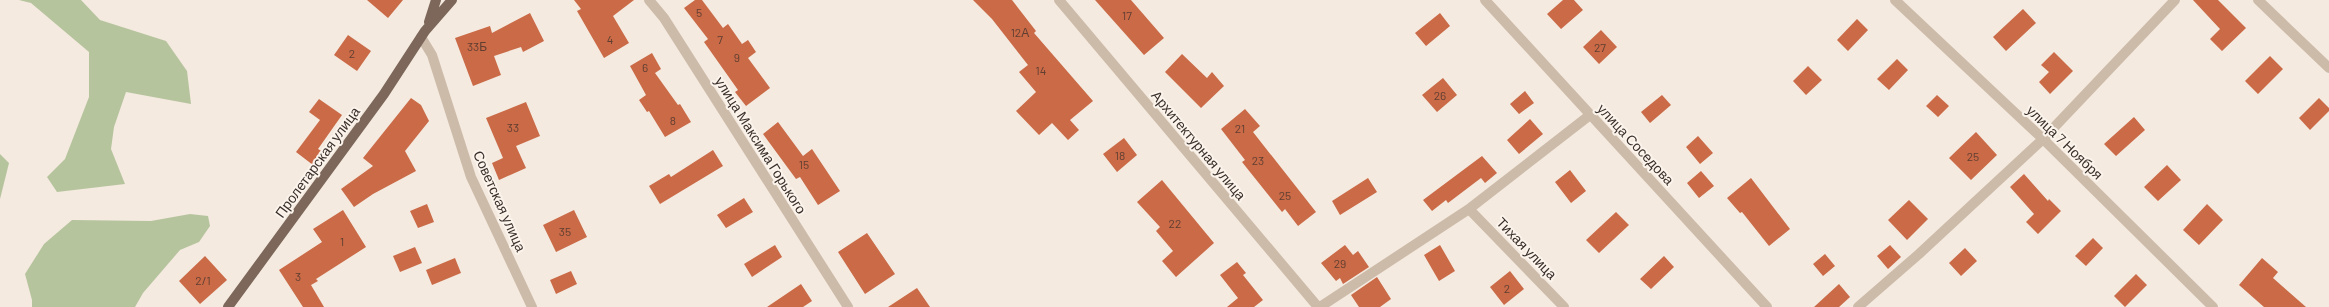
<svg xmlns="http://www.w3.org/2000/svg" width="2329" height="307" font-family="Barlow,sans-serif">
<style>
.green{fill:#b6c49e}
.building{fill:#ca6a47}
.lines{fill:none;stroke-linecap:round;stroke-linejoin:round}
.minor{stroke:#cdbbaa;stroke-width:10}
.major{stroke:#7c675a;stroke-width:10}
.labels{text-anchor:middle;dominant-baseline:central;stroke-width:4;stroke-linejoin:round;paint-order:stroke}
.number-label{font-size:12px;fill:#5e3e31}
.street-label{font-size:14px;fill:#3a2f2a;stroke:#fbf4ec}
</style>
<rect width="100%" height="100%" fill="#f4eadf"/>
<path class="green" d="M19,0h62l19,20 66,21 21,30 4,33 -65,-12 -12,35 -3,22 14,35 -68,8 -10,-15 18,-18 24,-62v-45l-58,-49z
M0,154l9,9 -9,36z
M190,214l18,2 2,10 -11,16 -19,8 -37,43 -8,14h-103v-7l-7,-26 19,-30 28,-24 79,1z"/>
<path class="building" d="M367,0h36l-15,18z
M574,0h60l-21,16 16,27 -25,15 -27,-47 4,-2z
M695,0h7l21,28 5,-4 14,20 6,-4 8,12 -8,6 22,30 -24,18 -11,-14 3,-2 -34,-48 4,-3 -24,-31z
M973,0h39l24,31 -2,2 59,68 -23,19 9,10 -11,10 -16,-17 -13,12 -23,-24 20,-19 -17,-20 9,-7 -36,-46z
M1095,0h36l33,38 -20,17z
M1563,0h11l9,10 -22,19 -14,-15z
M2193,0h25l28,28 -24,23 -12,-12 10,-10z
M2023,9l13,14 -30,28 -13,-14z
M530,13l14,28 -21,11 -2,-5 -27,9 7,19 -28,11 -18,-48 35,-12 2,7z
M1440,13l10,13 -24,20 -11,-13z
M1857,19l11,11 -20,21 -11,-11z
M1601,30l16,17 -18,17 -16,-17z
M348,35l23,16 -14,20 -23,-16z
M2054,52l19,19 -23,23 -11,-12 10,-10 -8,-7z
M652,53l9,16 -6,4 23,32 2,-1 11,18 -26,15 -16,-26 -2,1 -8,-12 7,-5 -16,-29z
M1182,54l25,24 5,-6 12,14 -23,22 -36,-36z
M2270,56l13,13 -25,25 -13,-13z
M1897,59l11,11 -19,20 -12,-11z
M1808,66l14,14 -16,15 -13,-14z
M1443,78l14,17 -20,17 -15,-17z
M1525,91l9,12 -15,11 -9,-10z
M1662,95l9,10 -21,18 -9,-11z
M1937,95l12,11 -11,11 -12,-11z
M411,98l10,7 8,16 -24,30 11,20 -43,23 -19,13 -13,-18 32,-23 -10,-8z
M2319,98l10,10v3l-19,19 -11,-12z
M319,99l23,16 -24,34 5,3 -10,13 -17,-13 24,-32 -11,-8z
M526,102l14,34 -24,10 10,22 -27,12 -7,-17 11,-5 -17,-40z
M1245,109l15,17 -7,6 63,80 -18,14 -13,-17 -3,3 -40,-50 3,-2 -24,-31z
M2134,117l11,13 -29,26 -12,-12z
M1530,119l13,15 -24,20 -12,-14z
M778,122l25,34 9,-7 28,42 -22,14 -18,-28 -4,2 -33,-45z
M1976,132l21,23 -26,25 -22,-22z
M1698,136l15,17 -13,11 -14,-17z
M1124,138l13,17 -20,17 -14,-18z
M713,150l10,16 -63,38 -11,-18 20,-12 2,3z
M1482,156l15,17 -12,10 -4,-5 -33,25 -2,-3 -14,11 -9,-11z
M2167,165l14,15 -23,21 -14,-14z
M1570,170l16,21 -15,12 -16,-21z
M1701,171l13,15 -15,12 -12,-15z
M2024,174l24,27 1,-2 12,12 -23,23 -12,-12 8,-8 -24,-27z
M1368,178l9,14 -37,23 -8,-14z
M1751,178l39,51 -21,17 -27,-34 -2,1 -13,-15z
M1162,180l52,63 -38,34 -14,-16 11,-10 -17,-20 4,-4 -23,-25z
M744,198l9,14 -27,16 -9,-13z
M1909,200l19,19 -21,21 -19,-20z
M427,204l7,18 -16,6 -8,-17z
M2207,204l16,16 -24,25 -16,-15z
M343,210l23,37 -50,32 2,2 -7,4 13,22h-21l-24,-37 43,-28 -9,-13z
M574,210l13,27 -31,15 -13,-27z
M1616,212l13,13 -30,28 -13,-13z
M867,233l28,41 -30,20 -27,-42z
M2093,238l10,10 -17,18 -11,-10z
M775,245l7,12 -30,20 -8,-13z
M1345,245l8,10 5,-4 11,16 -26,17 -3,-6 -4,3 -15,-18z
M1440,245l15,26 -16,10 -15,-26z
M1890,245l11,12 -13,12 -11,-13z
M415,247l7,16 -22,9 -7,-16z
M1965,248l12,13 -16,15 -12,-13z
M1825,254l10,12 -12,10 -10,-12z
M205,256l22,24 -27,24 -21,-23z
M1664,256l10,11 -23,22 -11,-10z
M455,258l6,15 -29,12 -6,-15z
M2262,258l16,14 -5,6 33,29h-42l-25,-22z
M1237,262l9,11 -3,2 20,25 -9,7h-27l11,-9 -18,-23z
M571,271l6,13 -21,10 -6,-14z
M1510,271l14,18 -20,16 -14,-18z
M2136,274l11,11 -22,22 -11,-11z
M1377,277l14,22 -11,8h-21l-8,-12z
M801,284l11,17 -9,6h-36z
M1839,284l11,13 -11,10h-25z
M917,288l13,19h-42z"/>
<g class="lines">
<path class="minor" d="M649,0l15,18 184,289
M1059,0l259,307
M1485,0l282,307
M1895,0l148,139 170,168
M2258,0l71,68
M421,37l11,18 39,122 61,130
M1469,209l95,98
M1320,307l149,-98 121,-94
M1858,307l61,-53 124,-115 132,-139"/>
<path class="major" d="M429,22l7,-22
M228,307l156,-213 41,-63 27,-31"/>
</g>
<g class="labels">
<g class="number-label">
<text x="699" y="12">5</text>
<text x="1127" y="15">17</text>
<text x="1020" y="32">12А</text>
<text x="610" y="39">4</text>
<text x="720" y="39">7</text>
<text x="477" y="46">33Б</text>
<text x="1600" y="47">27</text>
<text x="352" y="53">2</text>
<text x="737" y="57">9</text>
<text x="645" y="67">6</text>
<text x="1041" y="70">14</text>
<text x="1440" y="95">26</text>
<text x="673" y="120">8</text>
<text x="513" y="127">33</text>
<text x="1240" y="128">21</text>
<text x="1120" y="155">18</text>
<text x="1973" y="156">25</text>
<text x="1258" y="160">23</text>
<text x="804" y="164">15</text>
<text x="1285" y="195">25</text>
<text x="1175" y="223">22</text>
<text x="565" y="231">35</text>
<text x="342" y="241">1</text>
<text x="1340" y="263">29</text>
<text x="298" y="276">3</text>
<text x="203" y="280">2/1</text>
<text x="1507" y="288">2</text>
</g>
<g class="street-label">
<text transform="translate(2065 142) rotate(44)">улица 7 Ноября</text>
<text transform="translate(1636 144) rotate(47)">улица Соседова</text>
<text transform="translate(761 145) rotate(58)">улица Максима Горького</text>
<text transform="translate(1199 145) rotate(50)">Архитектурная улица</text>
<text transform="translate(317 162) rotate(-54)">Пролетарская улица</text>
<text transform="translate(500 201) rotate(66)">Советская улица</text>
<text transform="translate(1527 248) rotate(46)">Тихая улица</text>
</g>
</g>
</svg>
